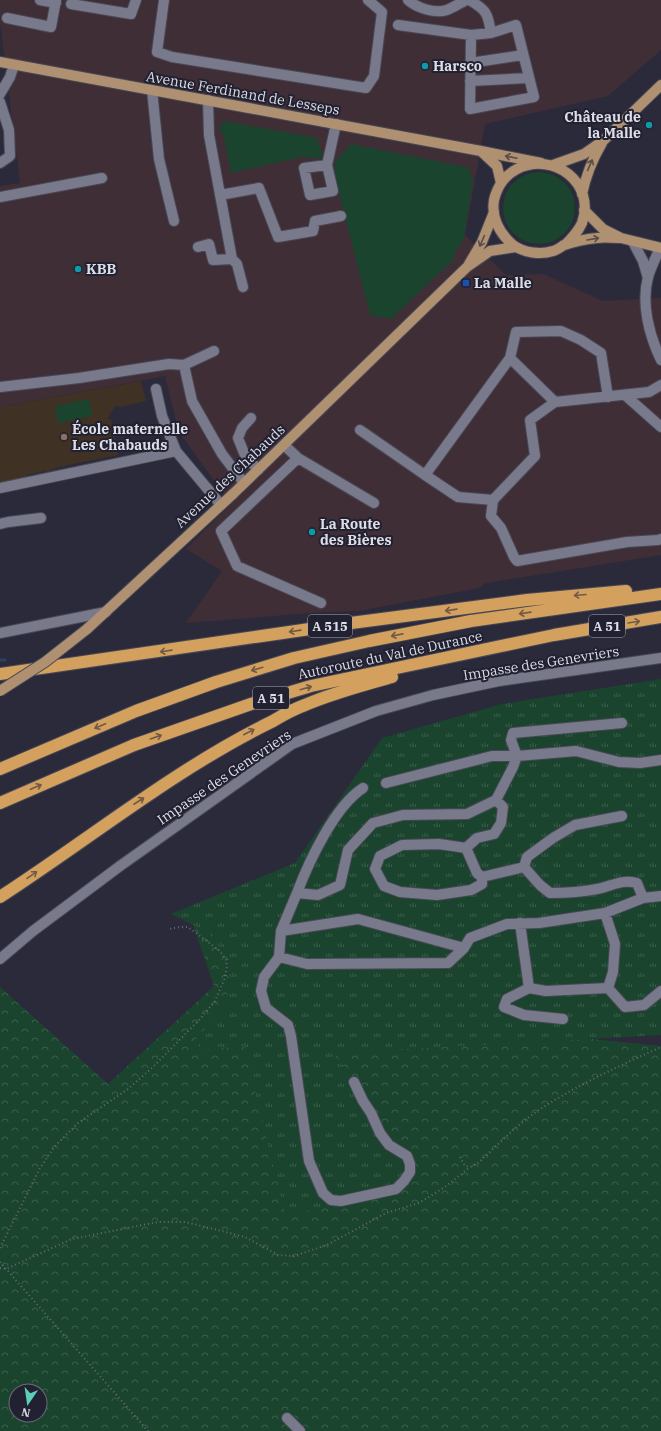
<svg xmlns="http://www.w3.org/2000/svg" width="661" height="1431" font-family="'IBM Plex Serif',serif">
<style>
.industrial{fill:#402e37}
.education{fill:#3f3124}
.grass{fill:#1a442e}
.forest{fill:url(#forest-crowns);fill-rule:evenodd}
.park{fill:url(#park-tufts)}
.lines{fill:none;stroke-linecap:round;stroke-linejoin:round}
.stream{stroke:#2c4061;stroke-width:3}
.minor-casing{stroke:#484855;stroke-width:12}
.major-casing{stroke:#484855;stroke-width:12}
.highway-casing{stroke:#484855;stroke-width:14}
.path{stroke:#696877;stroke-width:2;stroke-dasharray:1 3;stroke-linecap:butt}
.minor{stroke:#79798c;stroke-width:10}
.major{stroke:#af9070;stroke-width:10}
.highway{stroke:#d3a05e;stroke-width:12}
.major-bridge-casing{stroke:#484855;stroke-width:12;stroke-linecap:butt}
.major-bridge{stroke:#af9070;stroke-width:10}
.oneway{stroke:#5a4d4a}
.oneway2{stroke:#715a45}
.culture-dot{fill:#0f9aa8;stroke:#212131;stroke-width:1.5}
.transit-dot{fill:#1a4fb4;stroke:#212131;stroke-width:1.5}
.education-dot{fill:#8d6e63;stroke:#212131;stroke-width:1.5}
.labels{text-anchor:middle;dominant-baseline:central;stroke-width:4;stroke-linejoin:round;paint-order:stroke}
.shield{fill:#212131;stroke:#a5a5b1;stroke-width:1}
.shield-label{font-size:13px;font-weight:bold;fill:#dddde8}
.poi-label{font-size:14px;font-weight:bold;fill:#dddde8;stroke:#212131;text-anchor:start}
.street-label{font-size:14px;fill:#dddde8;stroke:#212131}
</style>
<defs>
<pattern id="forest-crowns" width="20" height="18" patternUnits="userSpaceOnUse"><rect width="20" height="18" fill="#1a442e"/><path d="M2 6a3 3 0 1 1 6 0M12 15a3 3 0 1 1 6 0" fill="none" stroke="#3b5f4c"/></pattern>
<pattern id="park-tufts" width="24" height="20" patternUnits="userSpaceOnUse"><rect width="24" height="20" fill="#1a442e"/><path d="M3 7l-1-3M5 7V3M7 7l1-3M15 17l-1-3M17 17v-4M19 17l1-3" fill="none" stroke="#3b5f4c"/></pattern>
</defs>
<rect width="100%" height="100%" fill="#2b2a3b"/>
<path class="industrial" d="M0,0h661v50l-53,46 -123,28 -20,111 41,40 37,-1 60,27 58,-3v257l-175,28 -7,5 -120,23 -35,1 -138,11 36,-52 -36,-22 45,-45 -52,-72 -14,-56 -165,31v-221l20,-3 -20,-161z"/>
<path class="education" d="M141,381l5,20 -26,6 -4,-2 -9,14h4l7,36 -59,12 -12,5 -2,-1 -18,4 -1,3 -26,6v-77z"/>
<path class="grass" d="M224,121l93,17 7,21 -22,-2 -71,16 -8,-41 -5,-1z
M351,144l116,23 4,6 2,7 -9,58 -10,16v5l-63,60 -21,-4 -35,-137v-16z
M503 208a36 36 0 1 1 72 0a36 36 0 1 1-72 0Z
M89,399l3,17 -34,7 -3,-17z"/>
<path class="forest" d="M253,880l42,110 226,42 140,14v385h-661v-444l108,97 106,-98 -26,-76zM16,1391h24v24h-24z"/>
<path class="park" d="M661,679v356l-327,18 80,126 -128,38 -42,-171 -43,4 -5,-12 30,-31 5,-45 -22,-29 -38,-19 124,-51 87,-125 120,-34z"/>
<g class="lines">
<path class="stream" d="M0,660h5"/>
<defs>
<path id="minor" d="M40,0l16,3
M164,0l-7,52 15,5 194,31 8,-12 8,-64 -14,-12
M408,0c9,8 27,14 39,10 7,-3 13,-7 20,-10
M469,0c18,10 19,14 22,33
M71,4l60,10 5,-14
M7,18l44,9 5,-27
M398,25l73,10
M516,25l18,72 -64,12 1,-74 20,-2z
M470,63l53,-8
M470,81l59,-3
M152,90l7,69 15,62
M0,94l10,-17 4,-12
M208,100l1,35 23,124 5,5 6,23
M0,102l9,28 1,26 -10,7
M327,165l6,26 -23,4 -6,-27 23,-3 9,-41
M220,195l39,-7 19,49 35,-6 2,-10 26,-5
M0,197l102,-19
M633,242l10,19 5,17
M198,247l11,-3 4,16 19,-1
M660,248c-4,9 -9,19 -12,29 -7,27 1,58 13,83
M214,351l-30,14 8,36 30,53 22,29
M510,358l6,-26 45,-1 20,9 20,13 7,44
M0,387l79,-9 90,-14 15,1
M156,389l6,27 14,35
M625,395l36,32
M251,418l-9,10 -4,10 6,15 14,17
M360,430l65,45 85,-117 45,44 94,-10 12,-7
M284,445l14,13 76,45
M298,458l-77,73 16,35 84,37
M425,475l33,22 35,3 42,-44 -5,-36 25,-18
M0,488l176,-37 45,54
M493,500l-2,16 10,12 13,29 3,4 110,-19 31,-2 3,-1
M0,524l8,-2 33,-4
M0,633l106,-21
M386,783l106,-27h25l-6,-16 2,-7 109,-10
M622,816l-47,9 -22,13 -26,19 -3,10 16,18 10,8c16,0 32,-1 47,-4 16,-3 23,-10 40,-6l6,15
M466,848l11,25 5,4v7l-11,6 -34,5 -37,-3 -16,-6 -9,-17 5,-13 22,-11 37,-1 27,4 11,-10 17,-4 7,-11 2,-16 -7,-7
M482,877l42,-10
M297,893c12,-32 38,-87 66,-105
M520,923l9,65 -22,11 -3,8 20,8 39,4
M281,931l77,-12 106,29
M279,957l28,7 141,-1 16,-15 6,-10 37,-14 32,-1 66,-10 38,-15 18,-2
M0,959l33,-28 87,-65 172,-122 84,-33 57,-16 66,-14 162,-23
M529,988l17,3 62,-3 5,-16 2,-28 -10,-31
M608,988l17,19 19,-2 17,-14
M354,1082l9,19 8,12 9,20 9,12 18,11 3,8v8l-6,9 -8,8 -55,12 -10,-1 -8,-7 -14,-32 -18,-125 -3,-11 -22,-17 -5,-17 3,-14 15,-20 2,-26 16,-38 21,2 22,-10 8,-35 25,-27 30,-8 64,-1 29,-14 17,-33 4,-11 59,-5 43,11 21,1 21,-3
M287,1418l13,13"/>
<path id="major" d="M0,62l481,89 60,12
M481,151l16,15 4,17
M553,165l31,-11 20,-14 57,-55
M582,194c4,-19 10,-34 20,-51
M584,210l19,19 18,9 40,10
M565,245c7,-7 13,-13 17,-22 14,-40 -28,-72 -65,-54 -12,6 -20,18 -23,31 -3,18 6,34 19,45 11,8 28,10 40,6 4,-1 8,-4 11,-6 9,-3 23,-6 33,-7 7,-1 16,0 24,0
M469,264l13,-22 12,-30
M87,629l147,-136 233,-226 23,-16 26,-4"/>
<path id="highway" d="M0,674l351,-51 176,-23 99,-9
M0,769l136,-58 80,-29 78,-24 75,-17 102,-20 190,-27
M0,803l134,-58 117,-41 60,-18 243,-51 107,-18
M0,897c91,-59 175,-128 273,-176 10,-6 21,-12 32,-16 28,-12 58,-20 87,-28"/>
</defs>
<use href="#minor" class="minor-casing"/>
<use href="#major" class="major-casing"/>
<use href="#highway" class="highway-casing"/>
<path class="path" d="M460,1157l5,9 5,1 7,-3c20,-18 39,-39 62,-54 38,-25 80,-44 122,-63
M0,1248l40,-80 15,-22 23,-23 50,-34 25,-22 48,-49 14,-17 9,-21 3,-13 -1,-7 -6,-9 -32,-24h-7l-13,2
M0,1262l148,169
M0,1268l6,1 66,-30 86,-17h28l59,15 33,18 16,1 33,-11 59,-32 33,-10 26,-16 25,-20"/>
<use href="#minor" class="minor"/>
<use href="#major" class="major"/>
<use href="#highway" class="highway"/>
<defs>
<path id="major-bridge" d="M0,691l45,-29 42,-33"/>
</defs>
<use href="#major-bridge" class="major-bridge-casing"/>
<use href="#major-bridge" class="major-bridge"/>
</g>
<defs><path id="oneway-shaft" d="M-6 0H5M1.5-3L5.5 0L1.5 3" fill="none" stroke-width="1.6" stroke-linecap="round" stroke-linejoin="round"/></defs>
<g class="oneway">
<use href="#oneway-shaft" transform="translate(511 157) rotate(-168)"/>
<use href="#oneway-shaft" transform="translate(590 165) rotate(-67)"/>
<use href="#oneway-shaft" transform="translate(593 239) rotate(-10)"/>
<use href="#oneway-shaft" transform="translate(482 241) rotate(114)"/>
</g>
<g class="oneway2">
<use href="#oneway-shaft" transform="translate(580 595) rotate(175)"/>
<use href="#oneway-shaft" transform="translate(451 610) rotate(172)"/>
<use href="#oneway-shaft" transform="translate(525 613) rotate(172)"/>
<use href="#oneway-shaft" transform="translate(634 622) rotate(-9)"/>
<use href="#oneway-shaft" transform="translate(295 631) rotate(172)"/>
<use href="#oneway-shaft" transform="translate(397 635) rotate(169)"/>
<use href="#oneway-shaft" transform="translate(166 651) rotate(172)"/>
<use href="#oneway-shaft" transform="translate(257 669) rotate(164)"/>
<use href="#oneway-shaft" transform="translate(306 688) rotate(-16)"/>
<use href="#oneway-shaft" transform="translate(100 726) rotate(157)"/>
<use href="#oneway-shaft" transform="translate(249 732) rotate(-27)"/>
<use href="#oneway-shaft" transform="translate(156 737) rotate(-19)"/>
<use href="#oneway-shaft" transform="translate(36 787) rotate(-23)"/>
<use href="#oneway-shaft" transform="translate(139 801) rotate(-33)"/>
<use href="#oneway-shaft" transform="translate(32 875) rotate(-35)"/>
</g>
<g class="culture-dot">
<circle cx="425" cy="66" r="4"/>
<circle cx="649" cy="125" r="4"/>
<circle cx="78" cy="269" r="4"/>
<circle cx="312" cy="532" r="4"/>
</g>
<rect class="transit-dot" x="462" y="279" width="8" height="8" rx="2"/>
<circle class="education-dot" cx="64" cy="437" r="4"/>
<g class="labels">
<g class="shield">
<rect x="308" y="615" width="44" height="22" rx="3"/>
<rect x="589" y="615" width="36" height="22" rx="3"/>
<rect x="253" y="687" width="36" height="22" rx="3"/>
</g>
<g class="shield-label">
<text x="330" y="626">A 515</text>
<text x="607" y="626">A 51</text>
<text x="271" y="698">A 51</text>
</g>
<g class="poi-label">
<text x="433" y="66">Harsco</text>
<text x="641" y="117" text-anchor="end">Château de<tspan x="641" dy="16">la Malle</tspan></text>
<text x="86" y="269">KBB</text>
<text x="474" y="283">La Malle</text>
<text x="72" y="429">École maternelle<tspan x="72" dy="16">Les Chabauds</tspan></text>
<text x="320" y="524">La Route<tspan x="320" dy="16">des Bières</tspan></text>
</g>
<g class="street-label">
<text transform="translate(243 93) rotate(10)">Avenue Ferdinand de Lesseps</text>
<text transform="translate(230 476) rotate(-43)">Avenue des Chabauds</text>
<text transform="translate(390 655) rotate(-12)">Autoroute du Val de Durance</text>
<text transform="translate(541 663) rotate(-9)">Impasse des Genevriers</text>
<text transform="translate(224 777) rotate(-34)">Impasse des Genevriers</text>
</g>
</g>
<g transform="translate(28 1403) rotate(193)"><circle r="19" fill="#212131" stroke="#6c6c7a"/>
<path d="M0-3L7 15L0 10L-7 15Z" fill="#5dceb9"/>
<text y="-6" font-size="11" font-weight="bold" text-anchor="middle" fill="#dddde8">N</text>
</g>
</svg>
